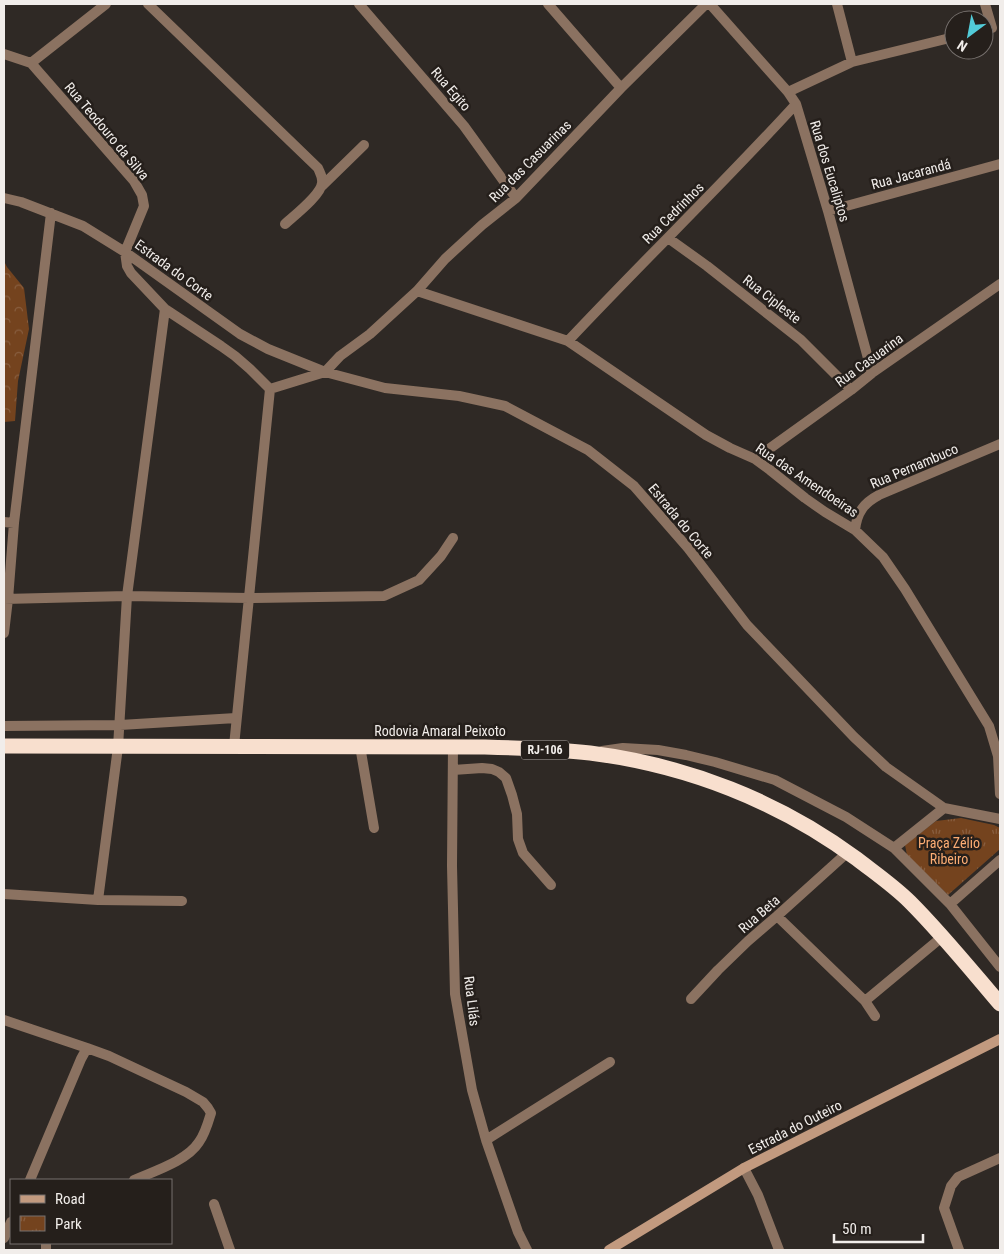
<svg xmlns="http://www.w3.org/2000/svg" width="1004" height="1254" font-family="'Roboto Condensed',sans-serif">
<style>
.forest{fill:url(#forest-crowns)}
.park{fill:url(#park-tufts)}
.garden{fill:#74431e}
.lines{fill:none;stroke-linecap:round;stroke-linejoin:round}
.street{stroke:#8b7261;stroke-width:10}
.secondary{stroke:#c29a7f;stroke-width:10}
.highway{stroke:#f8dfce;stroke-width:15}
.labels{text-anchor:middle;dominant-baseline:central;stroke-width:5;stroke-linejoin:round;paint-order:stroke}
.shield{fill:#251f1b;stroke:#b4afac;stroke-width:1}
.shield-label{font-size:12px;font-weight:bold;fill:#f1edea}
.street-label{font-size:14px;fill:#f1edea;stroke:#251f1b}
.park-label{font-size:14px;fill:#fdad74;stroke:#251f1b}
</style>
<defs>
<pattern id="forest-crowns" width="20" height="18" patternUnits="userSpaceOnUse" patternTransform="scale(1.25)"><rect width="20" height="18" fill="#74431e"/><path d="M2 6a3 3 0 1 1 6 0M12 15a3 3 0 1 1 6 0" fill="none" stroke="#885e3f"/></pattern>
<pattern id="park-tufts" width="24" height="20" patternUnits="userSpaceOnUse" patternTransform="scale(1.25)"><rect width="24" height="20" fill="#74431e"/><path d="M3 7l-1-3M5 7V3M7 7l1-3M15 17l-1-3M17 17v-4M19 17l1-3" fill="none" stroke="#885e3f"/></pattern>
</defs>
<rect width="100%" height="100%" fill="#2f2925"/>
<path class="forest" d="M4,261l3,6 17,21 5,41 -11,52 -3,40 -11,1z"/>
<path class="park" d="M961,818l33,7 6,3v21l-52,46 -41,-40 -2,-10 31,-24z"/>
<path class="garden" d="M956,832l22,24 -33,32 -23,-23z"/>
<g class="lines">
<path class="street" d="M148,4l170,164c2,5 5,9 4,15 -1,12 -27,32 -37,41
M359,4l105,122 52,72
M548,4l73,84
M710,4l78,88 8,12 32,107 44,162
M837,4l15,58
M985,4l7,24
M4,54l27,9
M31,63l103,118 8,14 2,11 -19,46 2,14 4,7 34,36 56,37 14,10 15,13 20,20 -36,357
M31,63l75,-59
M788,92l64,-30 102,-25
M322,186l42,-41
M4,198l17,4 62,24 42,26 115,82 28,15 57,23 15,-16 30,-22 47,-43 28,-32 37,-34 34,-27 105,-110 85,-84
M828,211l172,-47
M668,238l39,28 94,74 50,50
M417,291l151,50 138,94 24,13 25,11 15,11 35,28 20,14 30,18 28,27 22,32 84,137 9,30 2,38
M568,341c75,-80 154,-156 228,-237
M270,389l55,-17 60,16 74,8 46,10 83,44 46,36 54,62 59,77 107,112 32,30 58,41 56,11
M755,459l96,-69 21,-17 128,-89
M4,522l10,1
M855,530c2,-18 9,-27 24,-35l121,-51
M4,599l123,-3 122,2 135,-2 35,-16 22,-24 12,-18
M4,633l4,-34 6,-76 37,-310
M4,726l116,-1 116,-7
M360,746l14,82
M453,746l-1,120 3,128 17,96 14,50 32,92 9,18
M602,751l21,-3 35,2 28,5 29,7 60,18 71,37 48,31 56,56 50,63
M453,770l29,-2 10,1 7,3 7,6 6,17 5,19 1,25 5,14 28,32
M894,848l50,-40
M4,894l94,6 84,1
M98,900l20,-153 9,-151 38,-287
M950,904l50,-44
M777,916l88,85 10,15
M691,999l27,-29 30,-29 29,-25 71,-64
M865,1001l77,-64
M4,1020l83,28
M486,1140l124,-78
M744,1168l14,27 21,55
M30,1180l51,-121 6,-11 22,8 77,36 17,10 5,6 3,5c-3,10 -6,21 -12,29 -12,19 -45,29 -65,38
M214,1204l16,46
M4,1238l7,-16
M46,1250v-7
M959,1250l-15,-42 7,-22 7,-9 42,-19"/>
<path class="secondary" d="M609,1250l135,-82 256,-129"/>
<path class="highway" d="M4,746l480,1c35,1 71,2 106,6 96,12 189,48 267,106 18,14 37,27 53,43 32,32 61,68 90,102"/>
</g>
<g class="labels">
<rect class="shield" x="521" y="740.5" width="48" height="19" rx="4"/>
<g class="shield-label">
<text x="545" y="750">RJ-106</text>
</g>
<g class="street-label">
<text transform="translate(451 89) rotate(49)">Rua Egito</text>
<text transform="translate(107 131) rotate(50)">Rua Teodouro da Silva</text>
<text transform="translate(530 161) rotate(-45)">Rua das Casuarinas</text>
<text transform="translate(830 171) rotate(73)">Rua dos Eucaliptos</text>
<text transform="translate(911 174) rotate(-15)">Rua Jacarandá</text>
<text transform="translate(673 213) rotate(-45)">Rua Cedrinhos</text>
<text transform="translate(174 270) rotate(36)">Estrada do Corte</text>
<text transform="translate(772 299) rotate(38)">Rua Cipleste</text>
<text transform="translate(869 360) rotate(-36)">Rua Casuarina</text>
<text transform="translate(914 466) rotate(-23)">Rua Pernambuco</text>
<text transform="translate(807 480) rotate(34)">Rua das Amendoeiras</text>
<text transform="translate(681 521) rotate(50)">Estrada do Corte</text>
<text x="440" y="731">Rodovia Amaral Peixoto</text>
<text transform="translate(759 914) rotate(-41)">Rua Beta</text>
<text transform="translate(472 1001) rotate(83)">Rua Lilás</text>
<text transform="translate(795 1127) rotate(-27)">Estrada do Outeiro</text>
</g>
<g class="park-label">
<text x="949" y="843">Praça Zélio<tspan x="949" dy="16">Ribeiro</tspan></text>
</g>
</g>
<rect width="1004" height="1254" fill="none" stroke="#f1edea" stroke-width="10"/>
<rect x="10" y="1179" width="162" height="65" fill="#251f1b" stroke="#77716e"/>
<rect x="20" y="1195" width="25" height="8" fill="#c29a7f" stroke="#77716e"/>
<text x="55" y="1204" font-size="15" fill="#f1edea">Road</text>
<rect x="20" y="1216" width="25" height="15" fill="url(#park-tufts)" stroke="#77716e"/>
<text x="55" y="1229" font-size="15" fill="#f1edea">Park</text>
<g transform="translate(969 35) rotate(212)"><circle r="24" fill="#251f1b" stroke="#77716e"/>
<path d="M0-4L9 19L0 12L-9 19Z" fill="#52cbd8"/>
<text y="-8" font-size="14" font-weight="bold" text-anchor="middle" fill="#f1edea">N</text>
</g>
<path d="M834 1234v8h89v-8" fill="none" stroke="#f1edea" stroke-width="2.5"/>
<text x="842" y="1234" font-size="15" fill="#f1edea" stroke="#251f1b" stroke-width="4" paint-order="stroke">50 m</text>
</svg>
